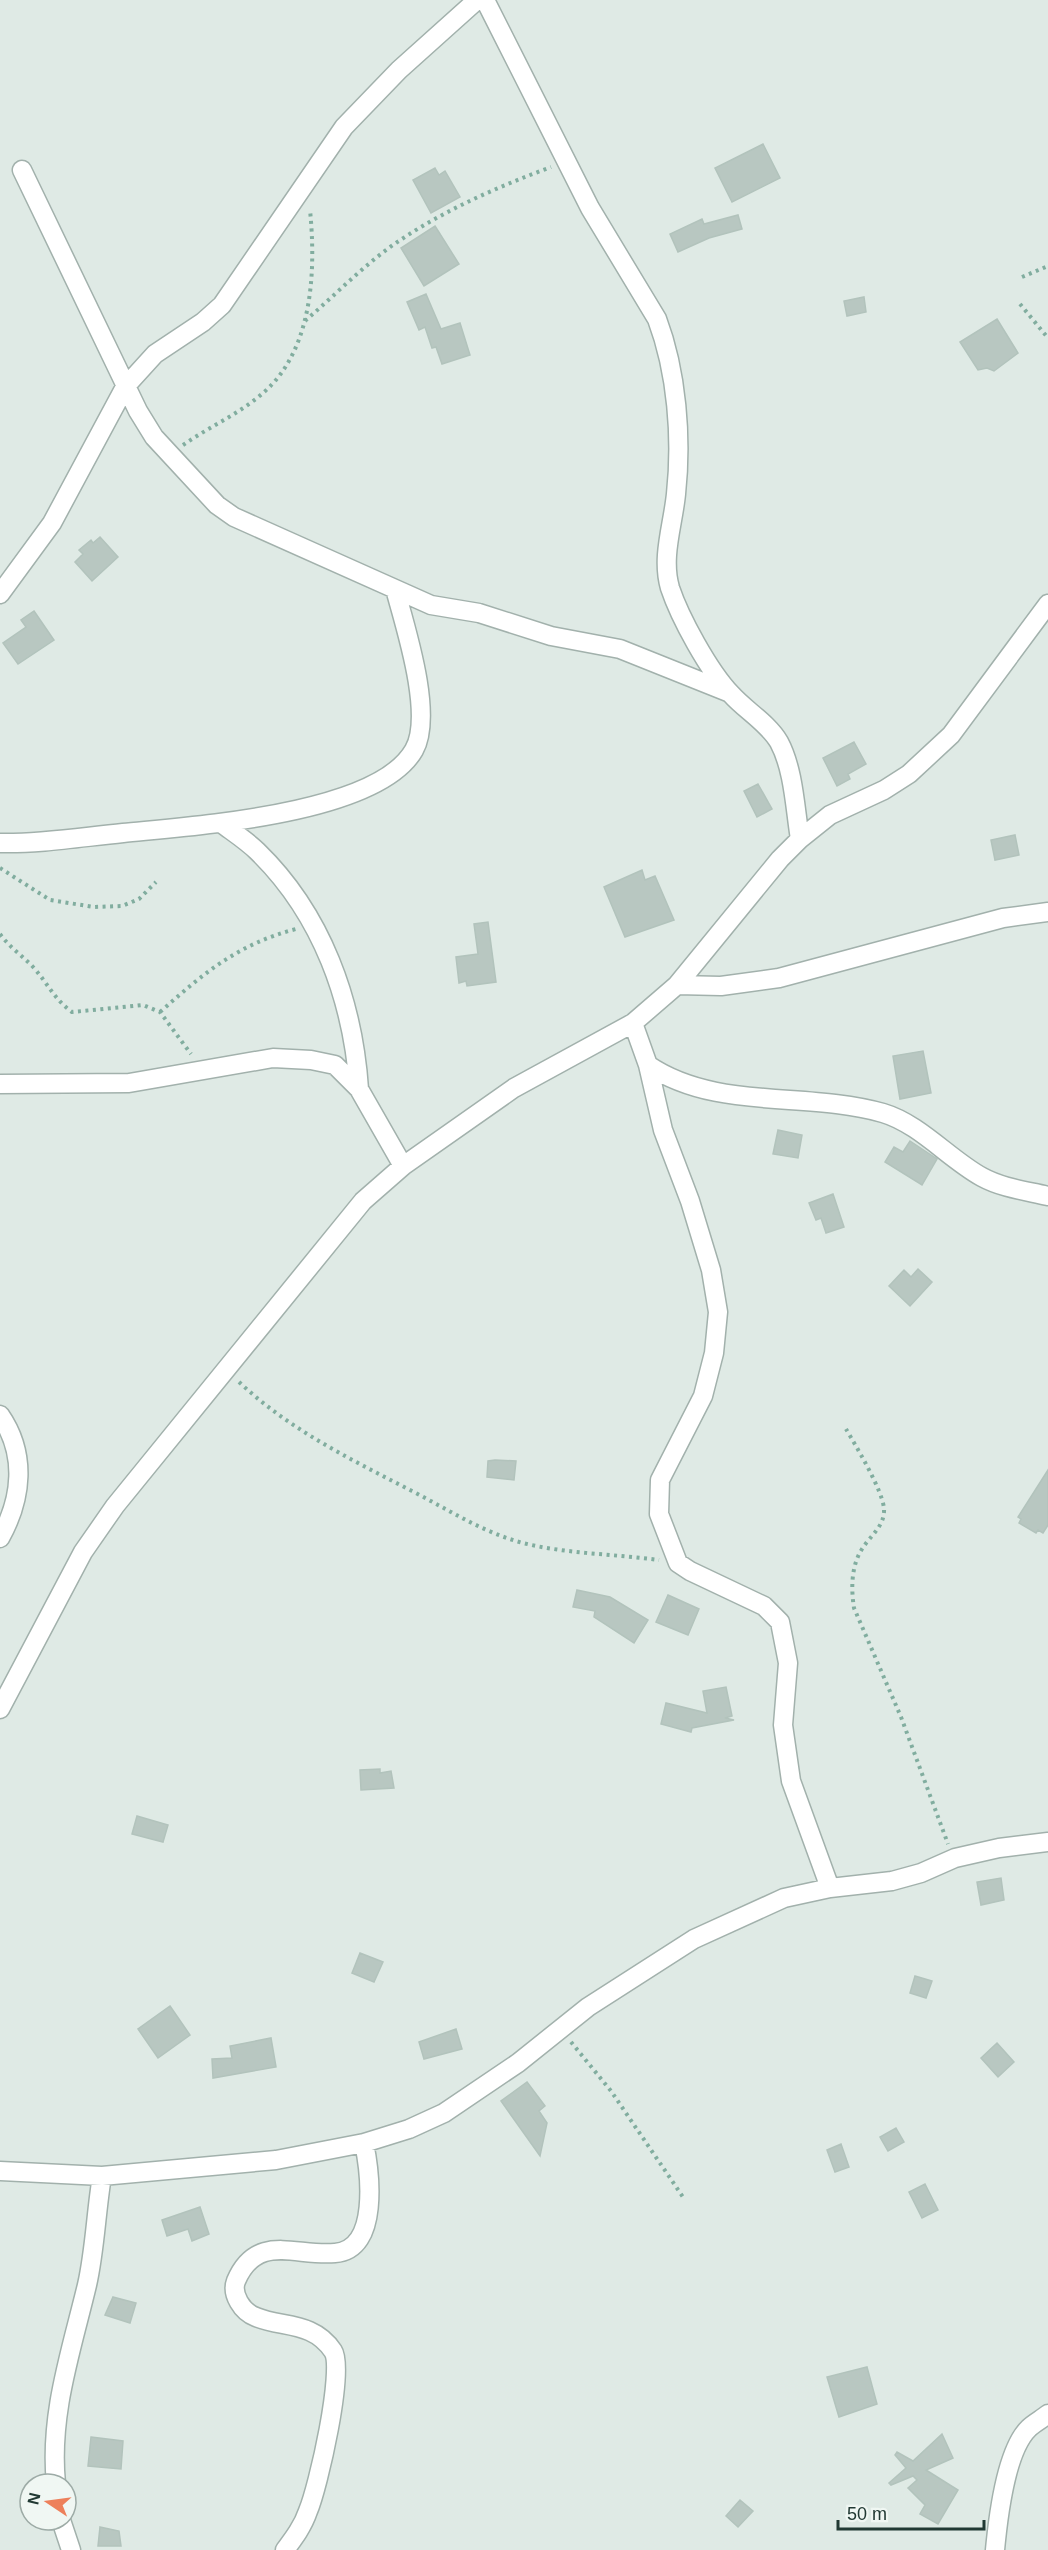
<svg xmlns="http://www.w3.org/2000/svg" width="1048" height="2550" font-family="Arial,sans-serif">
<style>
.building{fill:#b8c7c1;stroke:#b2c3bc;stroke-width:1.5}
.lines{fill:none;stroke-linecap:round;stroke-linejoin:round}
.minor-casing{stroke:#a2b1ac;stroke-width:21}
.path{stroke:#81ad9f;stroke-width:4;stroke-dasharray:3 4.5;stroke-linecap:butt}
.minor{stroke:#fff;stroke-width:18}
</style>
<rect width="100%" height="100%" fill="#dfeae5"/>
<path class="building" d="M763,144l17,34 -48,24 -17,-34z
M435,168l4,7 6,-4 15,26 -29,16 -18,-33z
M738,215l4,14 -33,9 -31,14 -8,-18 32,-15 2,5z
M435,226l24,38 -35,22 -23,-38z
M426,294l15,35 19,-6 10,32 -28,9 -6,-17 -4,1 -7,-21 -6,3 -12,-28z
M864,297l2,15 -19,4 -3,-15z
M997,319l21,34 -24,18 -7,-3 -9,2 -18,-28z
M100,537l18,20 -26,24 -17,-19 8,-8 -4,-4 12,-10 2,3z
M34,611l20,29 -36,24 -15,-21 23,-16 -5,-7z
M854,742l12,22 -18,10 2,5 -13,7 -14,-28z
M758,784l14,25 -15,8 -13,-26z
M1015,835l4,20 -24,5 -4,-20z
M642,870l3,10 10,-4 19,44 -49,17 -21,-50z
M488,922l8,60 -29,4 -1,-5 -7,2 -3,-26 22,-3 -4,-30z
M923,1051l8,42 -31,6 -7,-43z
M778,1130l24,5 -4,23 -25,-4z
M910,1141l27,18 -15,26 -37,-23 9,-15 9,5z
M833,1194l11,33 -18,6 -5,-15 -5,2 -7,-17z
M918,1269l14,13 -22,24 -21,-20 15,-16 7,7z
M495,1460l21,1 -2,19 -27,-3 1,-16z
M1048,1470v55l-5,8 -5,-3 -2,3 -17,-10 2,-4 -3,-2z
M577,1590l33,7 38,23 -14,23 -40,-26 1,-6 -22,-4z
M668,1595l31,14 -11,26 -32,-13z
M726,1687l6,29 -7,2 9,2 -42,8 -1,4 -30,-8 5,-21 41,10 -4,-22z
M380,1769v4l11,-2 3,17 -33,2 -1,-20z
M137,1816l31,9 -5,17 -31,-8z
M1001,1878l3,22 -23,5 -4,-23z
M360,1953l23,9 -9,20 -22,-9z
M915,1976l17,5 -6,17 -16,-5z
M170,2006l20,29 -32,23 -20,-29z
M456,2029l6,20 -38,10 -5,-17z
M271,2038l5,29 -63,11 -1,-19 20,-1 -2,-12z
M997,2043l17,19 -16,15 -17,-19z
M527,2082l18,24 -6,5 8,12 -7,33 -39,-55z
M896,2128l8,14 -16,9 -8,-14z
M841,2144l8,23 -14,5 -8,-22z
M925,2184l13,26 -16,8 -13,-26z
M200,2207l9,27 -17,7 -4,-12 -21,7 -5,-16z
M113,2297l23,6 -6,20 -25,-8z
M867,2367l10,37 -38,13 -12,-40z
M942,2434l11,24 -27,12 32,20 -20,34 -18,-10 5,-9 -17,-17 9,-8 -4,-4 -22,9 -2,-2 17,-15 -11,-13 2,-3 16,9z
M91,2437l32,4 -2,28 -33,-3z
M740,2500l13,11 -15,16 -12,-11z
M100,2527l19,4 2,15h-23z"/>
<g class="lines">
<defs>
<path id="minor" d="M485,0l105,208 67,111c20,53 25,119 19,175 -3,31 -15,63 -6,94 10,30 39,83 61,106 14,16 37,29 48,48 15,28 16,67 21,97
M22,170l116,241 16,26 63,68 17,12 197,88 48,8 72,23 69,13 110,44
M0,594l52,-71 73,-136 30,-33 48,-32 19,-17 122,-178 55,-57 78,-70
M221,823c12,9 26,18 36,28 65,63 96,150 102,238
M0,843c40,1 82,-6 123,-10 68,-7 254,-18 291,-83 20,-35 -9,-124 -19,-161
M677,985l44,1 58,-8 224,-60 45,-6
M633,1023l15,42 15,65 27,71 21,69 7,42 -4,41 -11,43 -43,84 -1,34 19,49 12,8 74,35 16,16 8,41 -5,62 8,56 39,107
M648,1065c68,46 158,26 235,48 37,11 66,46 99,64 20,11 45,14 66,19
M0,1084l129,-1 144,-25 38,2 24,5 24,24 44,77
M0,1415c27,39 22,84 0,123
M0,1709l83,-157 32,-46 248,-305 40,-35 111,-78 119,-65 44,-38 103,-126 20,-20 30,-24 54,-25 25,-16 42,-39 97,-131
M0,2171l102,5 174,-16 88,-17 45,-14 35,-16 74,-50 70,-56 106,-68 90,-41 46,-10 62,-7 29,-8 34,-15 44,-10 49,-6
M56,2484c-7,-69 15,-132 31,-199 8,-35 9,-73 15,-109
M61,2520l10,30
M285,2550c9,-12 18,-24 23,-39 10,-23 37,-142 25,-160 -20,-30 -51,-23 -77,-34 -14,-5 -25,-23 -20,-36 21,-49 60,-24 99,-28 45,-3 35,-81 29,-110
M995,2550c3,-32 11,-100 34,-122 5,-5 13,-9 19,-14"/>
</defs>
<use href="#minor" class="minor-casing"/>
<path class="path" d="M1022,277l26,-11
M1020,304l28,34
M305,321c29,-25 57,-54 88,-76 49,-34 102,-57 158,-78
M183,445c26,-18 56,-31 80,-52 50,-43 53,-122 47,-183
M0,868l50,32 44,7 28,-1 17,-7 17,-17
M0,934c10,14 23,22 34,34 14,16 21,32 38,44l71,-7 17,7 31,42
M160,1012c44,-39 78,-68 136,-83
M239,1382c51,48 111,77 173,109 37,19 70,41 111,52 44,11 92,11 136,17
M846,1429c10,17 37,62 38,80 1,17 -14,27 -22,40 -11,17 -11,40 -8,59l47,109 47,127
M571,2042l40,49 72,106"/>
<use href="#minor" class="minor"/>
</g>
<g transform="translate(48 2502) rotate(283)"><circle r="28" fill="#f0f7f3" stroke="#9daba6" stroke-width="1.5"/>
<path d="M0-4.5L10 22L0 15L-10 22Z" fill="#ed805b"/>
<text y="-9" font-size="16" font-weight="bold" text-anchor="middle" fill="#213933">N</text>
</g>
<path d="M838 2520v9h146v-9" fill="none" stroke="#213933" stroke-width="3"/>
<text x="847" y="2520" font-size="18" fill="#213933" stroke="#f0f7f3" stroke-width="4.5" paint-order="stroke">50 m</text>
</svg>
